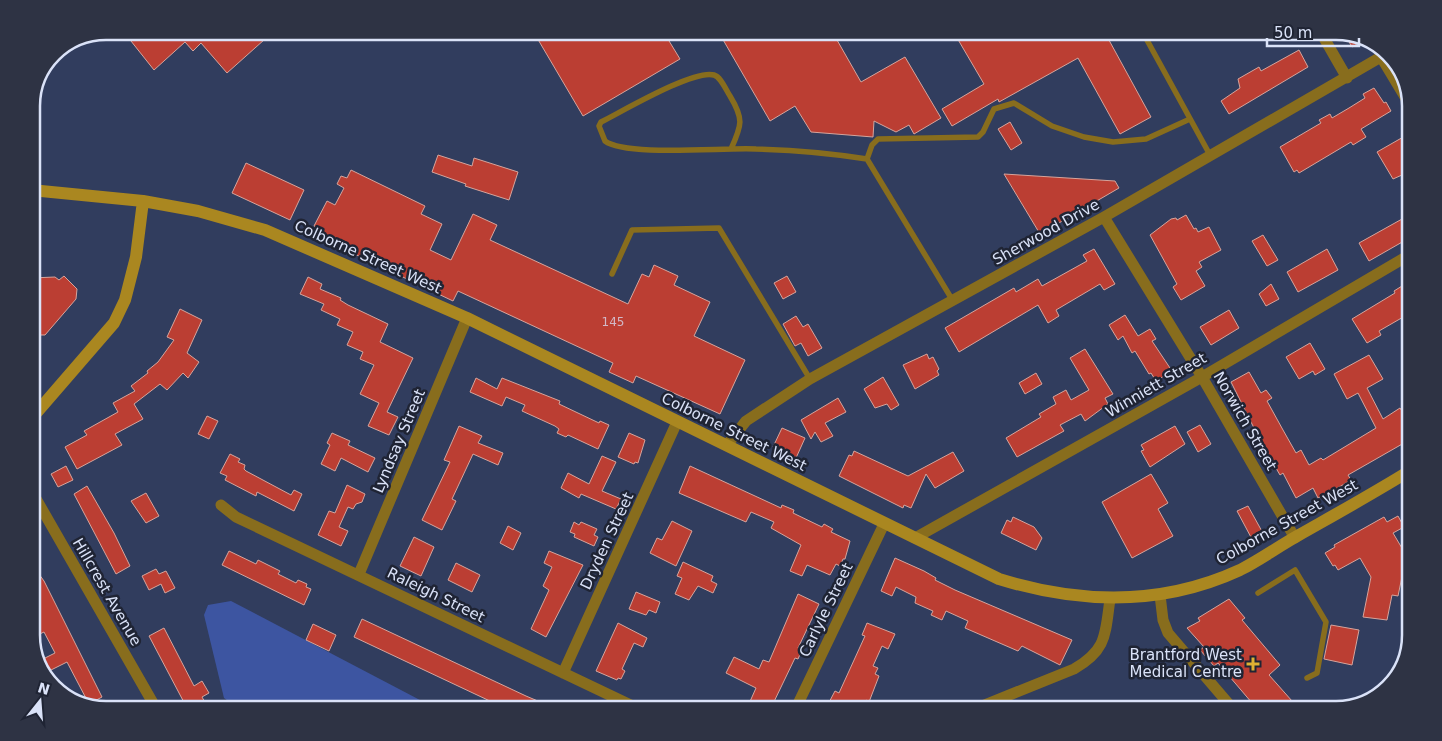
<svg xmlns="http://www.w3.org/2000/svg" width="1442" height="741" font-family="'DejaVu Sans',sans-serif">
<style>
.green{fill:#3d55a1}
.building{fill:#bb3e33;stroke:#d6a49c}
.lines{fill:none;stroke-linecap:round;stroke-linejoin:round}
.lane{stroke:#886d1d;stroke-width:5.5}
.street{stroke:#886d1d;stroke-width:11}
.secondary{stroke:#aa8720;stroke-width:12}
.poi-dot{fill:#ddb133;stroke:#1f2434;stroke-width:2}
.labels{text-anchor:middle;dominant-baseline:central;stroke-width:5;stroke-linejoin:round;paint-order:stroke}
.number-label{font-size:12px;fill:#d2b9c7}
.street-label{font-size:15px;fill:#dae2f8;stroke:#1f2434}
.poi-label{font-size:15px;fill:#dae2f8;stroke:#1f2434;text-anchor:end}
.rim{fill:none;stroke:#dae2f8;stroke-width:2.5}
</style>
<rect width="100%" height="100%" fill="#313d5e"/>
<path class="green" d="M231,601l208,109h-198l-17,-12 -20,-83 4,-10z"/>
<path class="building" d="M123,31h151l-47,42 -26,-30 -8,8 -8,-9 -31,28z
M533,31h130l17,28 -97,57z
M718,31h134l-15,9 24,42 44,-25 36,61 -27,16 -5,-9 -13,7 -22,-11 -1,16 -62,-5 -16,-26 -25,15z
M953,31h151l47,86 -31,17 -42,-76 -79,44 -1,-3 -46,27 -10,-17 42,-25z
M1344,33l12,3 11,2 -15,9z
M1299,50l9,17 -79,47 -8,-13 19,-13 -2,-9 21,-12 2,4z
M1374,88l10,15 2,-1 5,9 -30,18 5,8 -13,8 -2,-3 -52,31 -2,-3 -3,2 -14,-25 41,-24 -2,-3 11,-6 2,4 17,-10 16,-10 -2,-4z
M1010,122l12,21 -11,7 -13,-21z
M1405,136l6,10v25l-18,8 -16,-27z
M438,155l34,11 2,-8 44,14 -9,28 -44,-14 1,-2 -34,-12z
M246,163l58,27 -14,30 -58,-27z
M351,170l74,36 -4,8 21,10 -12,26 21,10 22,-46 24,11 -7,15 138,64 14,-30 7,3 5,-12 24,11 -4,9 36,17 -16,34 51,24 -25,54 -84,-38 -3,7 -24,-11 4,-9 -155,-72 -5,10 -134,-64 3,-7 -8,-4 13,-25 8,4 9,-17 -7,-4 4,-8 6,2z
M1004,174l111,7 4,7 -79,46z
M1411,214v23l-42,24 -10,-18z
M1186,215l8,14 2,-1 2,4 11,-5 12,23 -22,12 3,5 -6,4 9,15 -24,14 -8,-13 4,-3 -27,-49 21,-16 5,-1 1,2z
M1263,235l15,25 -11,6 -15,-25z
M1094,249l21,35 -11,6 -4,-6 -44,26 3,6 -11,7 -10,-18 -79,47 -14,-24 69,-40 2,4 22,-13 4,7 45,-25 -4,-6z
M1327,249l11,21 -40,22 -11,-20z
M64,276l13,13 -1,10 -31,36h-14v-57l24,-1 4,3z
M787,276l9,16 -13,7 -9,-16z
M308,277l14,7 -2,5 21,9 -1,2 8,5 40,19 -8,18 33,16 -26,54 11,5 -9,18 -21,-9 11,-23 -19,-9 14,-29 -14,-6 3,-7 -16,-7 6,-13 -16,-7 3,-6 -19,-9 3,-6 -24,-10z
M1271,284l8,15 -13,7 -7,-12z
M1402,286l2,4 7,-4v21l-9,5 3,4 -26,15 2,4 -14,8 -15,-24 43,-26 -1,-2z
M180,309l22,11 -15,33 12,9 -11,16 -5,-5 -16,17 -7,-6 -26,20 9,15 -28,15 7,11 -45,24 -12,-22 22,-12 -3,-4 34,-19 -5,-9 22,-12 -4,-5 17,-13 -1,-2 11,-9 16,-22 -7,-3z
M1229,310l10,18 -28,17 -11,-18z
M1125,315l13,21 12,-7 6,10 -4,2 20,30 -16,10 -5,-8 -2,1 -14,-23 -3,2 -9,-17 -5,4 -9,-15z
M796,316l7,11 5,-3 14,24 -14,8 -7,-13 -6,3 -12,-22z
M1310,343l15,26 -10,6 -2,-4 -14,8 -13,-22z
M1085,349l28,45 -8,4 3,6 -23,17 -4,-7 -21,11 4,6 -47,26 -11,-19 35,-21 -2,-3 17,-10 -3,-7 13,-7 5,10 18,-10 -19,-32z
M927,354l2,5 4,-2 6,12 -2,2 2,4 -24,14 -12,-24z
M1369,355l14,24 -16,9 16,31 17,-11 11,18v13l-63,36 3,5 -10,6 -23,12 -5,-10 -17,10 -13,-25 -3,2 -19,-33 -30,-60 18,-10 12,21 5,-3 6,8 -5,3 16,29 13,23 5,-3 8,15 12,-7 2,2 53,-32 -18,-35 -11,6 -13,-25z
M1036,373l6,11 -17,10 -6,-11z
M883,377l16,28 -8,5 -4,-6 -12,4 -11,-19z
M476,378l21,11 5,-11 58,23 -1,3 40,19 1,-2 9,4 -11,24 -30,-14 -2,2 -9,-4 2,-4 -4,-3 -33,-15 3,-6 -19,-8 -4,9 -32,-14z
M838,398l8,14 -21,11 8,13 -12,6 -6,-10 -4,7 -10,-19z
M207,416l11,5 -9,18 -11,-5z
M1200,425l11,19 -13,8 -11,-20z
M459,426l23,10 -4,7 25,10 -5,12 -25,-11 -21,45 4,2 -14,29 -20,-10 28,-58 -6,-2z
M1175,426l10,18 -35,23 -9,-16 3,-1 -3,-5z
M782,428l23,10 -9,20 -23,-11z
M332,433l18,8 -2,4 27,13 -7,14 -27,-14 -6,13 -14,-7 9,-19 -3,-2z
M629,433l16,7 -7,23 -3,-1 -1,2 -16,-7z
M854,451l54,25 45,-24 11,19 -29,17 -9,-14 -15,34 -7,-3 -1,3 -64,-32 10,-21 3,1z
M230,454l10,5 -2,3 7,3 -1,4 2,2 45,24 3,-5 8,4 -8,17 -37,-19 -1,4 -31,-16 2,-4 -7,-3z
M602,456l14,6 -14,29 19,8 -5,10 -35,-15 -2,4 -18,-10 7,-15 21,11z
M66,466l7,14 -15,7 -7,-13z
M690,466l91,42 1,-3 12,5 -1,3 29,14 2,-3 9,5 -2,3 19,9 -5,18h-2l-3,7 -4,-2 -6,11 -23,-10 -5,11 -12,-5 11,-26 -30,-17 3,-6 -23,-10 -5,10 -67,-29z
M1151,474l17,29 -10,6 15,27 -41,22 -30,-56z
M347,485l18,9 -3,8 -6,2 -3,5 -5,-2 -9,20 9,4 -7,15 -23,-11 11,-24 6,2z
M87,486l27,47 16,33 -14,8 -42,-80z
M146,493l13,23 -13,7 -15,-22z
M1248,506l16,29 -11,6 -16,-30z
M1398,516l6,11 -11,6 16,27 -6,4 1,3 -6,29 -6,-1 -5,25 -24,-3 8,-40 -11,-19 -22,12 -3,-5 -2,1 -8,-13 10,-6 -1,-2 50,-28 3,5z
M1013,517l21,10 8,11 -6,12 -35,-17 6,-13 4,2z
M672,521l20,10 -16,35 -26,-13 7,-15 5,2z
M574,522l5,3 2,-3 16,7 -3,6 4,2 -4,9 -20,-9 1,-3 -5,-2z
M508,526l13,7 -8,17 -13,-7z
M414,537l20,10 -13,29 -21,-10z
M229,551l27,13 2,-4 22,11 -2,3 18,9 2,-3 9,4 -1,3 5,2 -7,16 -82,-40z
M549,551l34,14 -37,72 -15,-8 18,-39 -6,-4 9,-19 -8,-4z
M895,558l29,13 12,7 -1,2 20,10 117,50 -12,25 -38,-19 -4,5 -53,-23 3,-7 -22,-10 -4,9 -11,-5 2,-4 -18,-8 1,-6 -20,-10 -4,9 -11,-5z
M683,562l30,14 -2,5 6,3 -4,9 -15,-7 -9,14 -14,-6 7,-16 -5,-2z
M31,563l13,18 58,116 -13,7 -22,-42 -24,12 -4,-13 16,-8 -11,-21 -13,6z
M456,563l24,12 -8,17 -24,-12z
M156,569l3,5 7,-3 9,17 -10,5 -4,-9 -12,6 -7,-14z
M636,592l24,10 -4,11 -7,-3 -3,5 -17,-6z
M798,594l21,10 -21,44 4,2 -4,9 -3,-1 -25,52h-13l-9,-4 8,-18 -30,-15 8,-16 25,12 4,-9 6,2z
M1229,599l16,19 -3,2 38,45 -11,10 31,35h-42l-40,-47 -4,3 -14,-16 4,-3 -17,-19 13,-7 -2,-3z
M362,619l164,77 33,14h-50l-155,-73z
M618,623l29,15 -4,9 -9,-4 -12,26 3,2 -4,8 -3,-1 -1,2 -21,-9z
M867,623l28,11 -7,15 -6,-3 -9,20 5,2 -3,6 4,2 -10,26 -3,-2 -5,10h-36l10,-19 4,2 26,-57 -3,-1z
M313,624l23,11 -7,16 -23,-11z
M1331,625l28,5 -7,35 -28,-6z
M164,628l30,58 8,-5 7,12 -7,4 5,9 -6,4h-13l-39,-74z"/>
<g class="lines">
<path class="lane" d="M1142,31l68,124
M731,149c11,-24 13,-30 -1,-53 -4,-6 -9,-19 -16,-21 -20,-6 -91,36 -113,47l-2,4 6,15c21,16 121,6 151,8 38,1 74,4 111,10l86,142
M867,159l5,-14 6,-6 100,-2 5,-5 11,-23 20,-6 38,23 32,11 29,5 33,-3 44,-20
M612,274l20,-44 87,-2 91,151
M1404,372l7,11
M1258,593l37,-23 31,52 -9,51 -10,5"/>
<path class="street" d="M1320,31l27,47
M1381,57l30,50
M1104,217l98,160 93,161
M727,445l19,-24 64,-42 294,-162 282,-163
M31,490l126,220
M221,505l15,12 405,193
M915,538l287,-161 209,-123
M359,574l108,-256
M1160,595l3,25 5,13 66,77
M563,673l114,-251
M795,710l89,-186
M972,710l102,-41c33,-19 31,-34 36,-70"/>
<path class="secondary" d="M31,190l112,11 55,10 67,19 202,88 532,261c81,25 163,27 241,-9 20,-10 39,-24 59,-35 37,-21 75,-42 112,-65
M31,419l83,-96 11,-23 11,-43 7,-56"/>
</g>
<path class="poi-dot" d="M1250.5 656.5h5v5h5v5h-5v5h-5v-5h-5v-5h5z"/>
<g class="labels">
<g class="number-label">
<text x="613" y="322">145</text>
</g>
<g class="street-label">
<text transform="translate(1046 232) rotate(-29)">Sherwood Drive</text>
<text transform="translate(368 257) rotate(24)">Colborne Street West</text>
<text transform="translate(1156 385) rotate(-30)">Winniett Street</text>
<text transform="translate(1245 421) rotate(60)">Norwich Street</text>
<text transform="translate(734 432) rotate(26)">Colborne Street West</text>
<text transform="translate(399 441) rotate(-67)">Lyndsay Street</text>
<text transform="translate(1287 522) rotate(-29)">Colborne Street West</text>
<text transform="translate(607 541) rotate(-65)">Dryden Street</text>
<text transform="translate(107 592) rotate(60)">Hillcrest Avenue</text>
<text transform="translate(436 595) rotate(26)">Raleigh Street</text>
<text transform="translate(826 610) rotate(-64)">Carlyle Street</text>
</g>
<g class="poi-label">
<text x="1242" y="655">Brantford West<tspan x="1242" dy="17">Medical Centre</tspan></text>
</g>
</g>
<path d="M0 0H1442V741H0ZM106 40H1336A66 66 0 0 1 1402 106V635A66 66 0 0 1 1336 701H106A66 66 0 0 1 40 635V106A66 66 0 0 1 106 40Z" fill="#2e3344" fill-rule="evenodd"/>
<path class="rim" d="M106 40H1336A66 66 0 0 1 1402 106V635A66 66 0 0 1 1336 701H106A66 66 0 0 1 40 635V106A66 66 0 0 1 106 40Z"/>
<g transform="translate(40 701) rotate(17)" stroke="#1f2434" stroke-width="4" paint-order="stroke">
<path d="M0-4L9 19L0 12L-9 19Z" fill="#dae2f8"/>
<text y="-8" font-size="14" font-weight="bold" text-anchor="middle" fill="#dae2f8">N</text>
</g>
<path d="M1267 38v8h92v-8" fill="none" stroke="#dae2f8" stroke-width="2.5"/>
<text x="1274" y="38" font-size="15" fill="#dae2f8" stroke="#1f2434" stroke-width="4" paint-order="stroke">50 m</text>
</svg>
